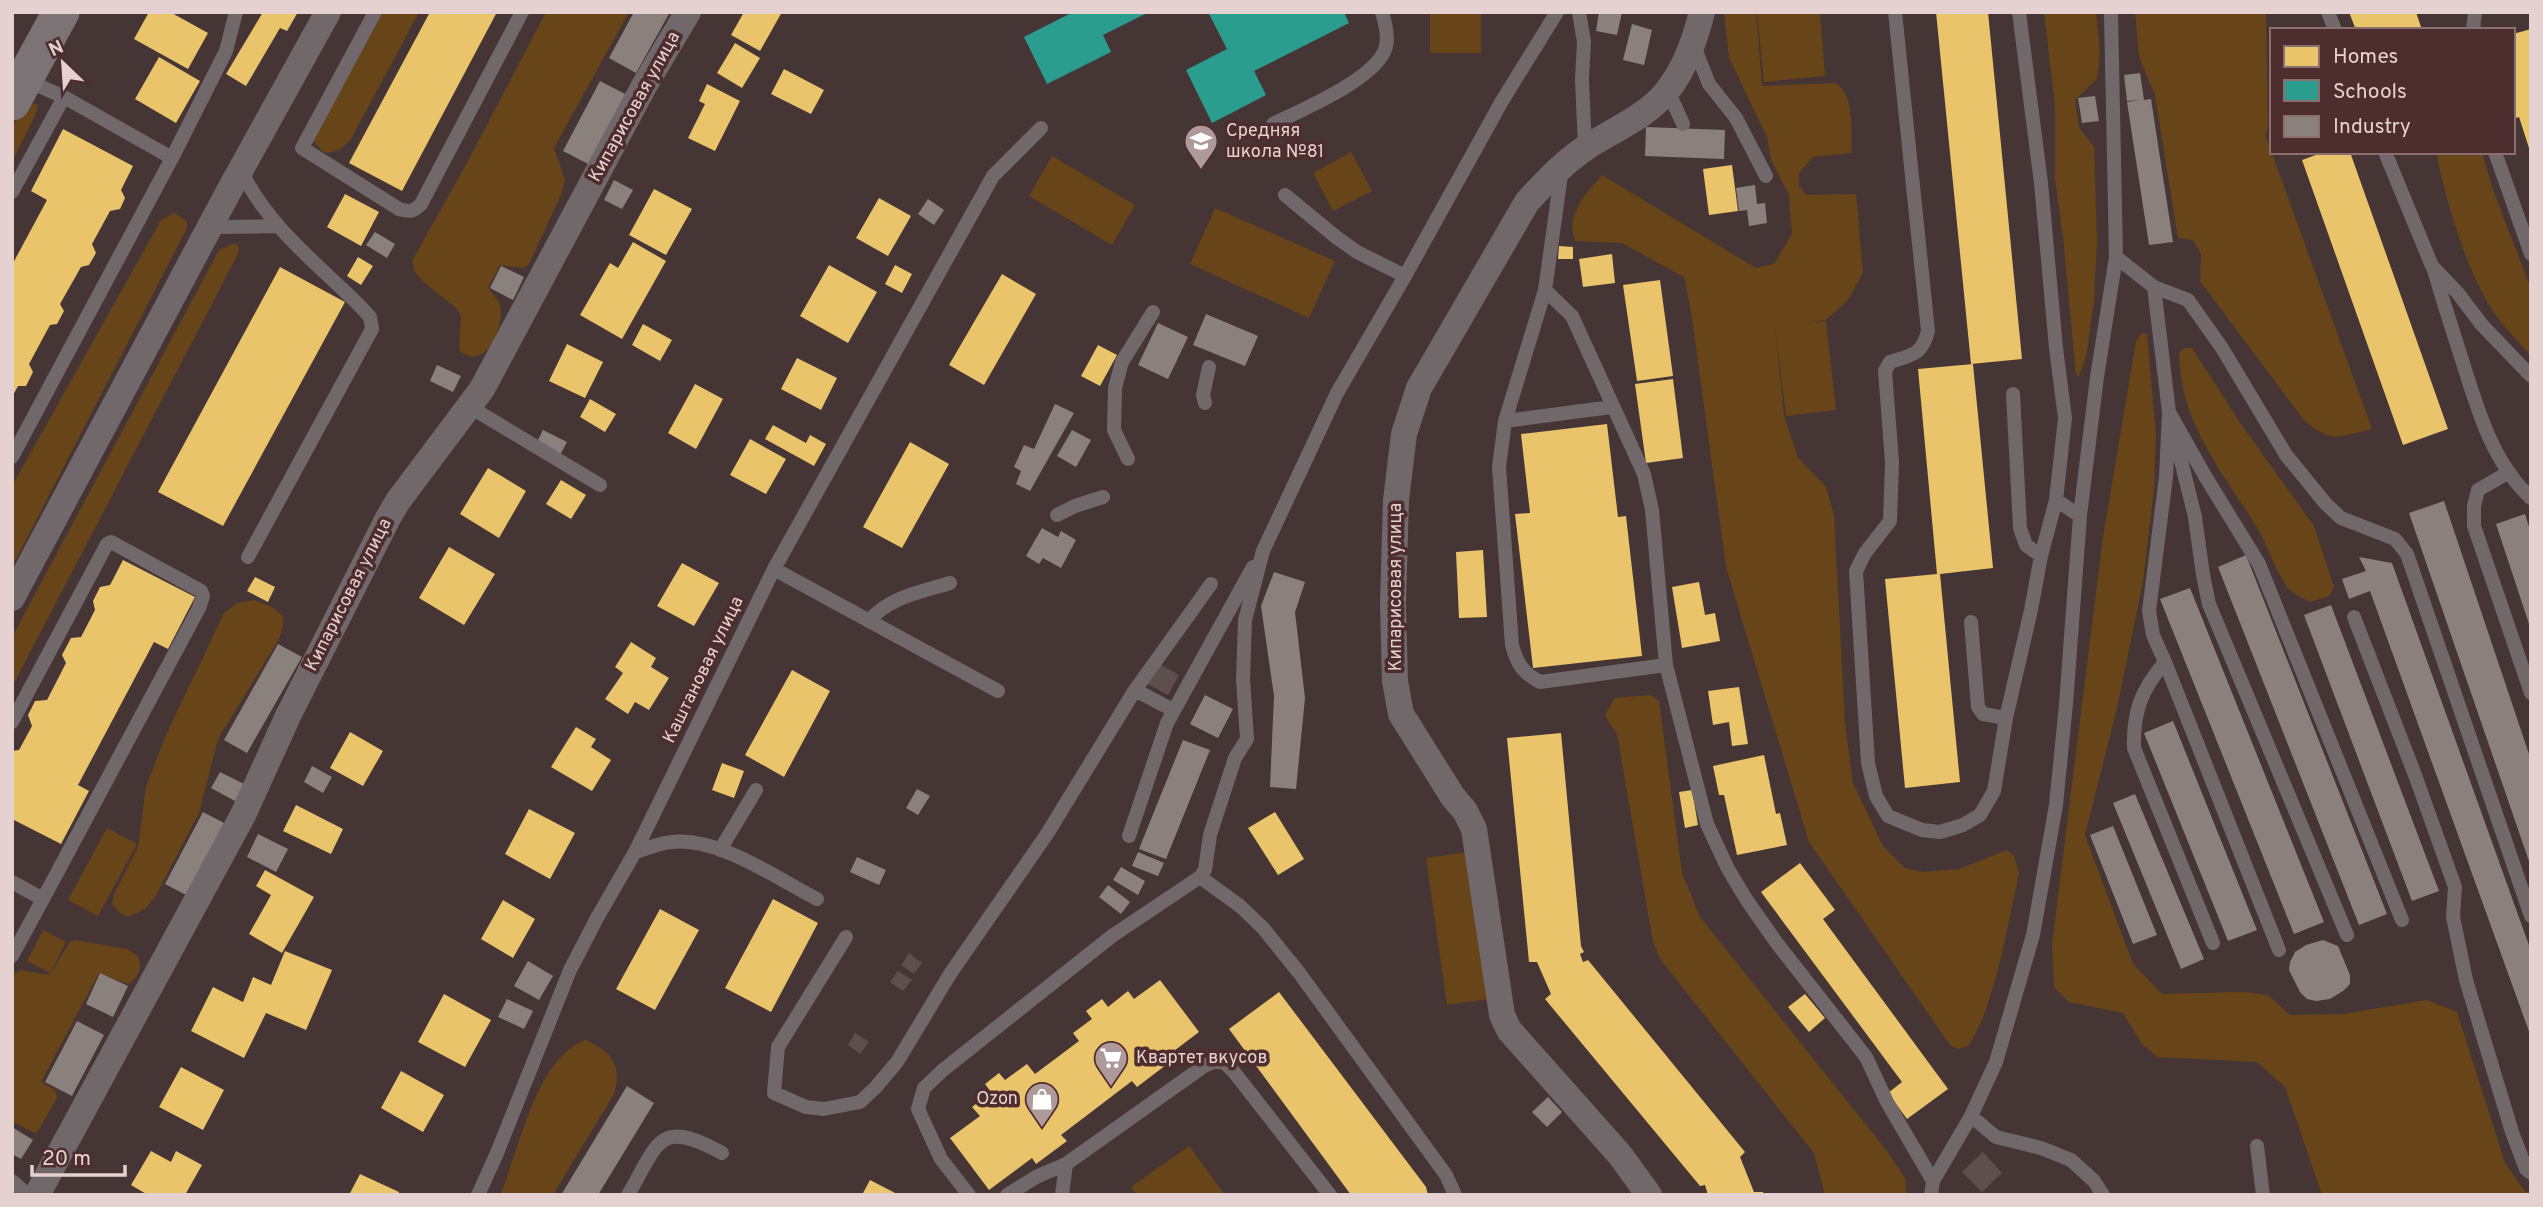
<svg xmlns="http://www.w3.org/2000/svg" width="2543" height="1207" font-family="Overpass,sans-serif">
<style>
.green{fill:#674519}
.homes{fill:#e9c46a}
.schools{fill:#2a9d8f}
.industry{fill:#8a817c}
.building{fill:#5c4f4d}
.lines{fill:none;stroke-linecap:round;stroke-linejoin:round}
.service{stroke:#70686a;stroke-width:14}
.minor{stroke:#70686a;stroke-width:26}
.secondary{stroke:#7c7376;stroke-width:37}
.labels{text-anchor:middle;dominant-baseline:central;stroke-width:7;stroke-linejoin:round;paint-order:stroke}
.street-label{font-size:18px;fill:#e6d1d1;stroke:#4e2d2e}
.poi-label{font-size:18px;fill:#e6d1d1;stroke:#4e2d2e;text-anchor:start}
</style>
<rect width="100%" height="100%" fill="#463535"/>
<path class="green" d="M383,12h36l-68,127 -12,11 -12,3 -7,-4 -6,-8 2,-7z
M546,12h83l-75,136 11,32 -4,15 -32,69 -5,4 -24,-3 -12,23c6,7 13,14 13,24 0,22 -18,60 -42,38l2,-34 -4,-7 -32,-26 -11,-12 -2,-10 57,-102z
M1430,12h51v41h-51z
M1724,12h32l6,74 74,-3c19,13 15,49 16,70l-39,4 -14,16v12l7,10 50,-1 7,79 -15,27 -22,20 -25,3 25,-2 10,89 -50,6 -11,-90 9,90 14,42 28,29 8,28 11,208 8,60 30,63 22,22 18,4 36,-3 48,-19 7,6 5,18c-11,47 -24,134 -51,172l-11,3 -7,-4 -141,-203 -83,-275 -35,-256 -7,-34 -62,-34 -47,-2c-10,-27 11,-47 27,-66l154,93 18,-4 18,-30 -3,-39 -18,-35 -4,-23 -38,-79z
M1757,12h63l5,64 -61,6z
M2044,12h52l4,42 -3,25 -22,21 4,27 15,20 3,94 -3,60 -8,56 -7,19 -3,-1 -13,-138 -8,-58v-72z
M2135,12h131l2,112 -2,13 106,292c-35,8 -41,15 -69,-10l-103,-138 1,-27 -8,-14 -15,-2 -23,-143 -16,-38z
M30,102l8,3 -3,11 -23,46c0,-20 -2,-48 18,-60z
M1351,152l21,39 -39,20 -20,-38z
M2436,152h46l10,35 39,102v67c-17,-19 -36,-38 -47,-60 -23,-43 -38,-96 -48,-144z
M1052,156l83,49 -23,40 -83,-49z
M1215,208l120,53 -26,57 -119,-54z
M174,213l13,8v7l-175,339v-81l149,-266z
M235,243l4,4 -1,7 -226,433v-50l207,-387z
M2142,333l5,1 9,101 -2,54 -11,93 -26,126 -32,127 48,129 29,30 82,-2 24,3 22,20 53,-1 84,-14 30,12 48,151 19,27 7,5h-209l-37,-108 -28,-25 -100,-5 -15,-13 -19,-31 -54,-11 -15,-15 -2,-43 51,-407 33,-196z
M2185,348h7l49,76 73,102 20,61 -5,9 -19,6c-7,-4 -17,-8 -22,-14 -14,-19 -20,-43 -32,-62 -34,-54 -77,-106 -77,-173z
M254,600l18,7 11,9v11l-4,12 -61,100 -19,74 -44,84 -10,12 -17,8 -8,-4 -8,-9 2,-10 24,-47 8,-61 20,-51 58,-122 13,-10z
M1651,695l8,6 23,172 18,44 187,234 18,27 1,17h-81l-11,-42 -154,-194 -7,-17 -36,-208 -12,-18 9,-18z
M107,828l30,16 -39,72 -30,-16z
M1467,852l21,147 -41,6 -21,-147z
M43,930l23,12 -16,31 -23,-12z
M74,940l53,9 11,7c5,12 1,21 -10,28l-29,-11 -57,107 2,4 11,6 2,8 -21,36 -24,-13v-145l8,-6 29,5 21,-33z
M586,1040c25,12 37,25 28,54l-61,101h-53c19,-45 37,-139 86,-155z
M1189,1146l36,49h-88l-6,-8z"/>
<path class="homes" d="M149,12h21l38,21 -20,36 -54,-30z
M263,12h35l-11,19 -7,-3 -34,58 -20,-12z
M430,12h67l-95,179 -53,-28z
M744,12h38l-22,39 -29,-16z
M1936,12h52l34,347 -51,5z
M2349,12h67l6,18h-66z
M2531,29v122h-1l-11,-34 -6,2v-85z
M735,43l25,15 -18,30 -25,-15z
M159,57l41,24 -24,42 -41,-24z
M784,69l40,21 -13,24 -40,-20z
M707,84l33,17 -25,50 -27,-13 17,-34 -6,-3z
M63,129l70,37 -12,24 4,8 -5,11 -10,2 -18,33 4,9 -7,12 -8,2 -21,37 4,7 -7,13 -7,1 -21,39 4,8 -7,14h-8l-6,11v-132l35,-65 -16,-9z
M2324,152h26l98,277 -45,16 -101,-285z
M1732,165l6,46 -29,4 -6,-46z
M654,189l38,20 -26,46 -37,-20z
M345,194l34,18 -18,34 -34,-19z
M879,198l32,18 -23,40 -32,-18z
M633,242l33,19 -44,78 -42,-24 30,-52 8,5z
M1559,246l14,1v12h-15z
M1612,254l3,29 -32,4 -4,-28z
M358,257l15,9 -12,19 -14,-9z
M829,265l48,27 -29,51 -48,-27z
M895,265l17,9 -10,19 -17,-9z
M280,267l65,35 -122,224 -65,-34z
M1002,274l34,20 -52,91 -35,-20z
M1660,280l13,96 -36,5 -14,-96z
M643,324l29,16 -12,21 -28,-16z
M567,344l36,18 -18,36 -36,-17z
M1098,345l19,10 -17,31 -19,-10z
M797,358l40,20 -16,32 -40,-21z
M1973,364l20,204 -53,6 20,208 -55,6 -20,-209 52,-5 -19,-205z
M1673,379l10,79 -37,5 -11,-79z
M695,384l28,15 -27,50 -28,-16z
M590,399l26,15 -11,18 -25,-15z
M1607,424l11,93 8,-1 16,140 -109,12 -18,-154 15,-1 -9,-79z
M773,425l33,18 4,-8 16,9 -12,22 -49,-27z
M750,439l36,20 -20,35 -36,-19z
M910,442l39,22 -47,84 -39,-21z
M488,468l38,23 -27,47 -39,-24z
M561,480l25,15 -15,24 -25,-15z
M449,547l46,27 -31,51 -45,-27z
M1483,550l4,67 -28,1 -3,-66z
M123,560l72,37 -27,52 -14,-7 -76,143 11,6 -28,53 -49,-25v-68l7,-1 13,-24 -4,-11 7,-14 12,-1 19,-37 -4,-8 9,-17 10,-1 14,-27 -2,-9 7,-14 10,-2z
M682,563l37,20 -25,43 -37,-20z
M255,577l20,10 -7,15 -21,-11z
M1699,582l6,33 10,-2 5,28 -38,7 -10,-61z
M631,642l25,16 -5,9 18,11 -20,32 -14,-8 -7,12 -23,-15 18,-26 -8,-6z
M792,670l38,21 -46,86 -39,-22z
M1739,687l9,57 -16,2 -3,-24 -16,3 -5,-34z
M576,727l20,12 -5,8 20,13 -19,31 -41,-24z
M350,732l33,19 -20,35 -33,-18z
M1561,733l20,213 3,6 -4,2 3,8 5,-2 157,192 -5,5 14,35h9v3h-55l-3,-10 -5,1 -155,-187 6,-5 -14,-32h-8l-22,-224z
M1764,755l12,59 4,-1 7,32 -50,10 -13,-60h-5l-6,-29z
M722,763l22,8 -10,27 -22,-8z
M1692,790l6,35 -13,3 -6,-36z
M296,805l47,24 -12,25 -48,-23z
M529,809l46,24 -25,46 -45,-25z
M1275,812l29,47 -26,16 -30,-47z
M1800,863l35,47 -12,9 125,170 -41,30 -19,-26 14,-11 -141,-190z
M265,870l49,27 -32,56 -33,-19 22,-39 -15,-9z
M773,899l45,24 -47,89 -46,-24z
M503,900l32,19 -22,39 -32,-19z
M660,909l39,21 -44,80 -39,-21z
M285,951l47,19 -26,60 -40,-17 -22,45 -53,-27 22,-44 30,15 10,-25 18,8z
M1160,980l39,52 -37,28 4,5 -29,22 -5,-6 -71,54 6,6 -31,23 -4,-6 -43,32 -39,-52 30,-22 -8,-9 19,-15 -6,-8 14,-11 6,7 22,-16 8,10 44,-33 -6,-8 19,-14 -6,-8 16,-12 6,8 20,-16 6,8z
M1279,992l147,195 2,8h-77l-122,-166z
M444,994l47,26 -26,47 -47,-25z
M1805,994l20,24 -16,14 -21,-25z
M181,1067l43,23 -21,40 -44,-23z
M401,1071l43,24 -21,37 -42,-24z
M151,1151l20,11 5,-11 26,14 -17,30h-37l-17,-10z
M360,1174l39,18 -1,3h-49z
M870,1180l29,15h-37z"/>
<path class="schools" d="M1073,12h76l-46,23 8,17 -64,32 -23,-47z
M1208,12h136l5,11 -95,48 12,24 -54,28 -26,-53 41,-21z"/>
<path class="industry" d="M634,12h36l-34,61 -27,-15z
M1599,12h23l-5,23 -21,-4z
M1632,24l20,6 -8,35 -21,-5z
M2140,73l4,27 7,-1 22,143 -24,3 -22,-143 12,-2 -12,1 -3,-26z
M600,81l27,14 -37,70 -27,-14z
M2095,96l4,25 -17,2 -4,-25z
M1646,127l79,3 -1,29 -79,-3z
M614,180l19,10 -11,19 -18,-9z
M1755,185l2,19 8,-1 2,20 -18,3 -2,-16 -8,1 -3,-23z
M928,199l16,11 -10,15 -16,-11z
M375,232l20,12 -8,14 -21,-13z
M501,266l23,11 -11,23 -23,-12z
M1206,314l52,22 -13,30 -52,-21z
M1158,323l30,14 -20,42 -30,-14z
M437,365l24,11 -8,16 -23,-11z
M1055,404l19,9 -44,78 -14,-7 5,-13 -7,-4 10,-22 10,4z
M543,430l24,12 -7,13 -23,-13z
M1072,430l19,10 -15,27 -19,-11z
M2444,501l87,259v107l-122,-354z
M2525,514l6,19 -1,94 -34,-103z
M1042,528l16,9 3,-6 15,9 -15,28 -18,-10 -4,6 -13,-8z
M2246,555l141,359 -28,11 -141,-358z
M2359,557l33,6 139,388v86l-161,-446 -21,8 -7,-20 24,-8z
M1274,572l31,10 -10,30 10,86 -9,91 -26,-2 4,-91 -13,-90z
M2190,588l134,334 -30,12 -134,-335z
M2331,605l108,286 -27,10 -108,-286z
M278,644l24,13 -55,96 -23,-13z
M1205,695l28,14 -15,29 -28,-14z
M2173,721l84,209 -29,11 -84,-208z
M1183,740l27,10 -44,109 -27,-10z
M312,766l20,11 -9,16 -19,-11z
M220,772l24,12 -9,17 -24,-13z
M917,789l13,7 -12,19 -12,-7z
M2135,794l69,165 -23,10 -68,-166z
M203,812l21,11 -38,72 -21,-11z
M2113,826l44,109 -24,9 -43,-109z
M258,834l30,15 -12,23 -29,-15z
M1138,852l26,11 -6,13 -26,-10z
M857,857l29,13 -7,15 -29,-13z
M1121,867l24,14 -7,14 -25,-15z
M1108,885l22,17 -9,12 -22,-17z
M2323,940l15,6 12,29v9l-7,7 -13,8 -14,2 -9,-2 -7,-7 -11,-22 1,-8 5,-10 11,-7z
M528,961l25,15 -14,24 -25,-14z
M100,973l28,13 -15,31 -27,-13z
M507,999l26,12 -9,18 -26,-12z
M77,1021l27,14 -32,61 -27,-14z
M627,1086l27,17 -56,92h-37z
M1548,1097l14,15 -15,15 -15,-15z
M12,1127l21,13 -12,19 -9,-5z"/>
<path class="building" d="M1158,663l21,12 -11,20 -22,-12z
M909,953l13,10 -8,11 -13,-9z
M898,971l14,9 -9,11 -13,-9z
M855,1033l14,9 -9,12 -12,-9z
M1983,1152l19,21 -20,19 -20,-20z"/>
<g class="lines">
<path class="service" d="M375,12l-73,136 97,61c11,3 14,3 22,-5l101,-192
M1579,12l5,30 -2,37 3,70
M1895,12l33,319c-6,24 -16,24 -38,31l-5,9 7,91 -2,59 -25,32 -9,18 12,192 8,33 12,20 34,14 18,2 23,-7 17,-10 14,-24 12,-73
M2111,12l5,245
M2328,12l7,18
M2473,30l2,-18
M1694,46l15,38 27,34 30,58
M1668,91l15,33
M1273,124c30,-15 93,-41 110,-70 7,-12 3,-28 -1,-42
M2385,152l47,114 25,26 25,33 49,51
M2495,152l36,102
M172,158l54,-107 10,-39
M1562,168l-17,122 27,26 72,158 8,36 14,155 41,159 21,45 18,30 30,43 90,115 21,45 46,79
M241,170c25,54 74,92 116,133l13,14 2,12 -124,228
M12,192l52,-95
M1285,195l51,42 21,15 48,24
M211,224l11,3 56,-1
M2434,270c9,31 19,62 29,93 15,48 30,100 68,135
M2154,287l15,125 26,105 8,58 6,29 138,331
M1545,290l-40,131 -6,46 13,178c5,19 11,28 28,37l126,-17
M2013,394l7,134 6,17 15,11
M1205,403l-2,-8 6,-28
M470,407l130,78
M1505,421l107,-14
M12,457l160,-299 -108,-61 -38,-17
M1128,459l-14,-29 1,-42 7,-26 31,-50
M2509,472l-31,18 -4,16v20l57,167
M2056,500l24,16
M1057,515l18,-9 28,-9
M774,569l224,122
M2354,617l61,158 40,112 -2,30 13,63 46,152 14,37 5,4
M869,621c20,-24 52,-29 81,-38
M1971,622l7,85 5,7 23,4 25,-108 10,-54 15,-56 9,-82 -9,-70 -15,-165 -22,-171
M2165,662l114,288
M1135,690l76,-106
M12,722l95,-178 4,-2 90,49 2,5 -4,12 -156,291
M1129,836l38,-113 86,-156
M720,850l36,-60
M635,852c11,-3 24,-9 37,-10 47,-5 104,36 145,57
M1200,877l40,29 23,22 37,46 146,201 9,20
M12,882l31,17 -31,57
M846,937l-68,110 -4,46 32,14 18,2 36,-7 15,-14 22,-26 53,-88 97,-140 88,-144 38,20
M2213,943l-79,-195c-1,-36 7,-58 31,-86l-12,-27 -4,-24 17,-134 3,-65 36,64 54,88 143,356
M1971,1116l25,21 45,11 30,12 23,21 9,14
M2257,1146l6,49
M12,1181l16,14
M478,1195l19,-42 73,-183 27,-52 38,-66 139,-283 219,-393 48,-48
M628,1195c31,-53 30,-77 94,-42
M969,1195l-28,-36 -23,-50 6,-21 19,-18 169,-134 88,-59 5,-7 5,-35 25,-77 12,-19 -4,-60 2,-59 18,-69 74,-158 68,-117 97,-175 55,-89
M1007,1195l29,-18 30,-13 138,-98 9,-4h11l10,10 96,123
M1062,1195l4,-31
M1931,1195l2,-14 38,-65 25,-54 37,-127 23,-130 10,-101 14,-188 17,-139 19,-120 38,30 34,13 34,48 64,107 40,49 15,14 54,21 12,15 124,362"/>
<path class="minor" d="M12,598l218,-409 98,-177
M37,1195l206,-380 45,-99 100,-198 10,-17 84,-112 162,-303 44,-74
M1649,1195l-29,-40 -111,-125 -7,-15 -28,-186 -9,-18 -12,-14 -52,-83 -6,-33 -2,-77 3,-104 8,-66 15,-46 108,-186c18,-20 37,-40 60,-55 26,-17 61,-31 80,-56 18,-22 28,-51 35,-79"/>
<path class="secondary" d="M12,102l49,-90"/>
</g>
<defs>
<symbol id="school-pin" viewBox="-11 -11 22 30"><path d="M0 17L-7.5 6A9.5 9.5 0 1 1 7.5 6Z" fill="#ae9a9a" stroke="#4e2d2e"/><path d="M0-5L7-2L0 1L-7-2ZM-4 1L0 2.5L4 1V4Q0 6-4 4Z" fill="#fff"/></symbol>
<symbol id="supermarket-pin" viewBox="-11 -11 22 30"><path d="M0 17L-7.5 6A9.5 9.5 0 1 1 7.5 6Z" fill="#ae9a9a" stroke="#4e2d2e"/><path d="M-6-5.5h2.5l.6 2H6L4.5 2H-2.5L-4.4-4H-6ZM-1.5 3.2a1.3 1.3 0 1 0 .1 0ZM3 3.2a1.3 1.3 0 1 0 .1 0Z" fill="#fff"/></symbol>
<symbol id="shop-pin" viewBox="-11 -11 22 30"><path d="M0 17L-7.5 6A9.5 9.5 0 1 1 7.5 6Z" fill="#ae9a9a" stroke="#4e2d2e"/><path d="M-5-2.5h2.3a2.7 3.5 0 0 1 5.4 0H5L5.5 6h-11ZM-1.5-2.5h3a1.5 2.3 0 0 0-3 0Z" fill="#fff"/></symbol>
</defs>
<g fill-rule="evenodd">
<use href="#school-pin" x="1182" y="122" width="38" height="52"/>
<use href="#supermarket-pin" x="1092" y="1039" width="38" height="52"/>
<use href="#shop-pin" x="1023" y="1080" width="38" height="52"/>
</g>
<g class="labels">
<g class="street-label">
<text transform="translate(635 107) rotate(-61)">Кипарисовая улица</text>
<text transform="translate(1396 587) rotate(-90)">Кипарисовая улица</text>
<text transform="translate(349 595) rotate(-63)">Кипарисовая улица</text>
<text transform="translate(704 670) rotate(-64)">Каштановая улица</text>
</g>
<g class="poi-label">
<text x="1226" y="131">Средняя<tspan x="1226" dy="21">школа №81</tspan></text>
<text x="1136" y="1058">Квартет вкусов</text>
<text x="1018" y="1099" text-anchor="end">Ozon</text>
</g>
</g>
<rect width="2543" height="1207" fill="none" stroke="#e6d1d1" stroke-width="28"/>
<rect x="2270" y="28" width="245" height="126" fill="#4e2d2e" stroke="#8b6f6f" stroke-width="2"/>
<rect x="2284" y="46" width="35" height="21" fill="#e9c46a" stroke="#8b6f6f" stroke-width="2"/>
<text x="2333" y="63" font-size="21" fill="#e6d1d1">Homes</text>
<rect x="2284" y="80" width="35" height="21" fill="#2a9d8f" stroke="#8b6f6f" stroke-width="2"/>
<text x="2333" y="98" font-size="21" fill="#e6d1d1">Schools</text>
<rect x="2284" y="116" width="35" height="21" fill="#8a817c" stroke="#8b6f6f" stroke-width="2"/>
<text x="2333" y="133" font-size="21" fill="#e6d1d1">Industry</text>
<g transform="translate(63 63) rotate(335)" stroke="#4e2d2e" stroke-width="5" paint-order="stroke">
<path d="M0-5L12 26L0 18L-12 26Z" fill="#e6d1d1"/>
<text y="-10" font-size="19" font-weight="bold" text-anchor="middle" fill="#e6d1d1">N</text>
</g>
<path d="M32 1165v10h93v-10" fill="none" stroke="#e6d1d1" stroke-width="3.5"/>
<text x="42" y="1165" font-size="21" fill="#e6d1d1" stroke="#4e2d2e" stroke-width="5" paint-order="stroke">20 m</text>
</svg>
